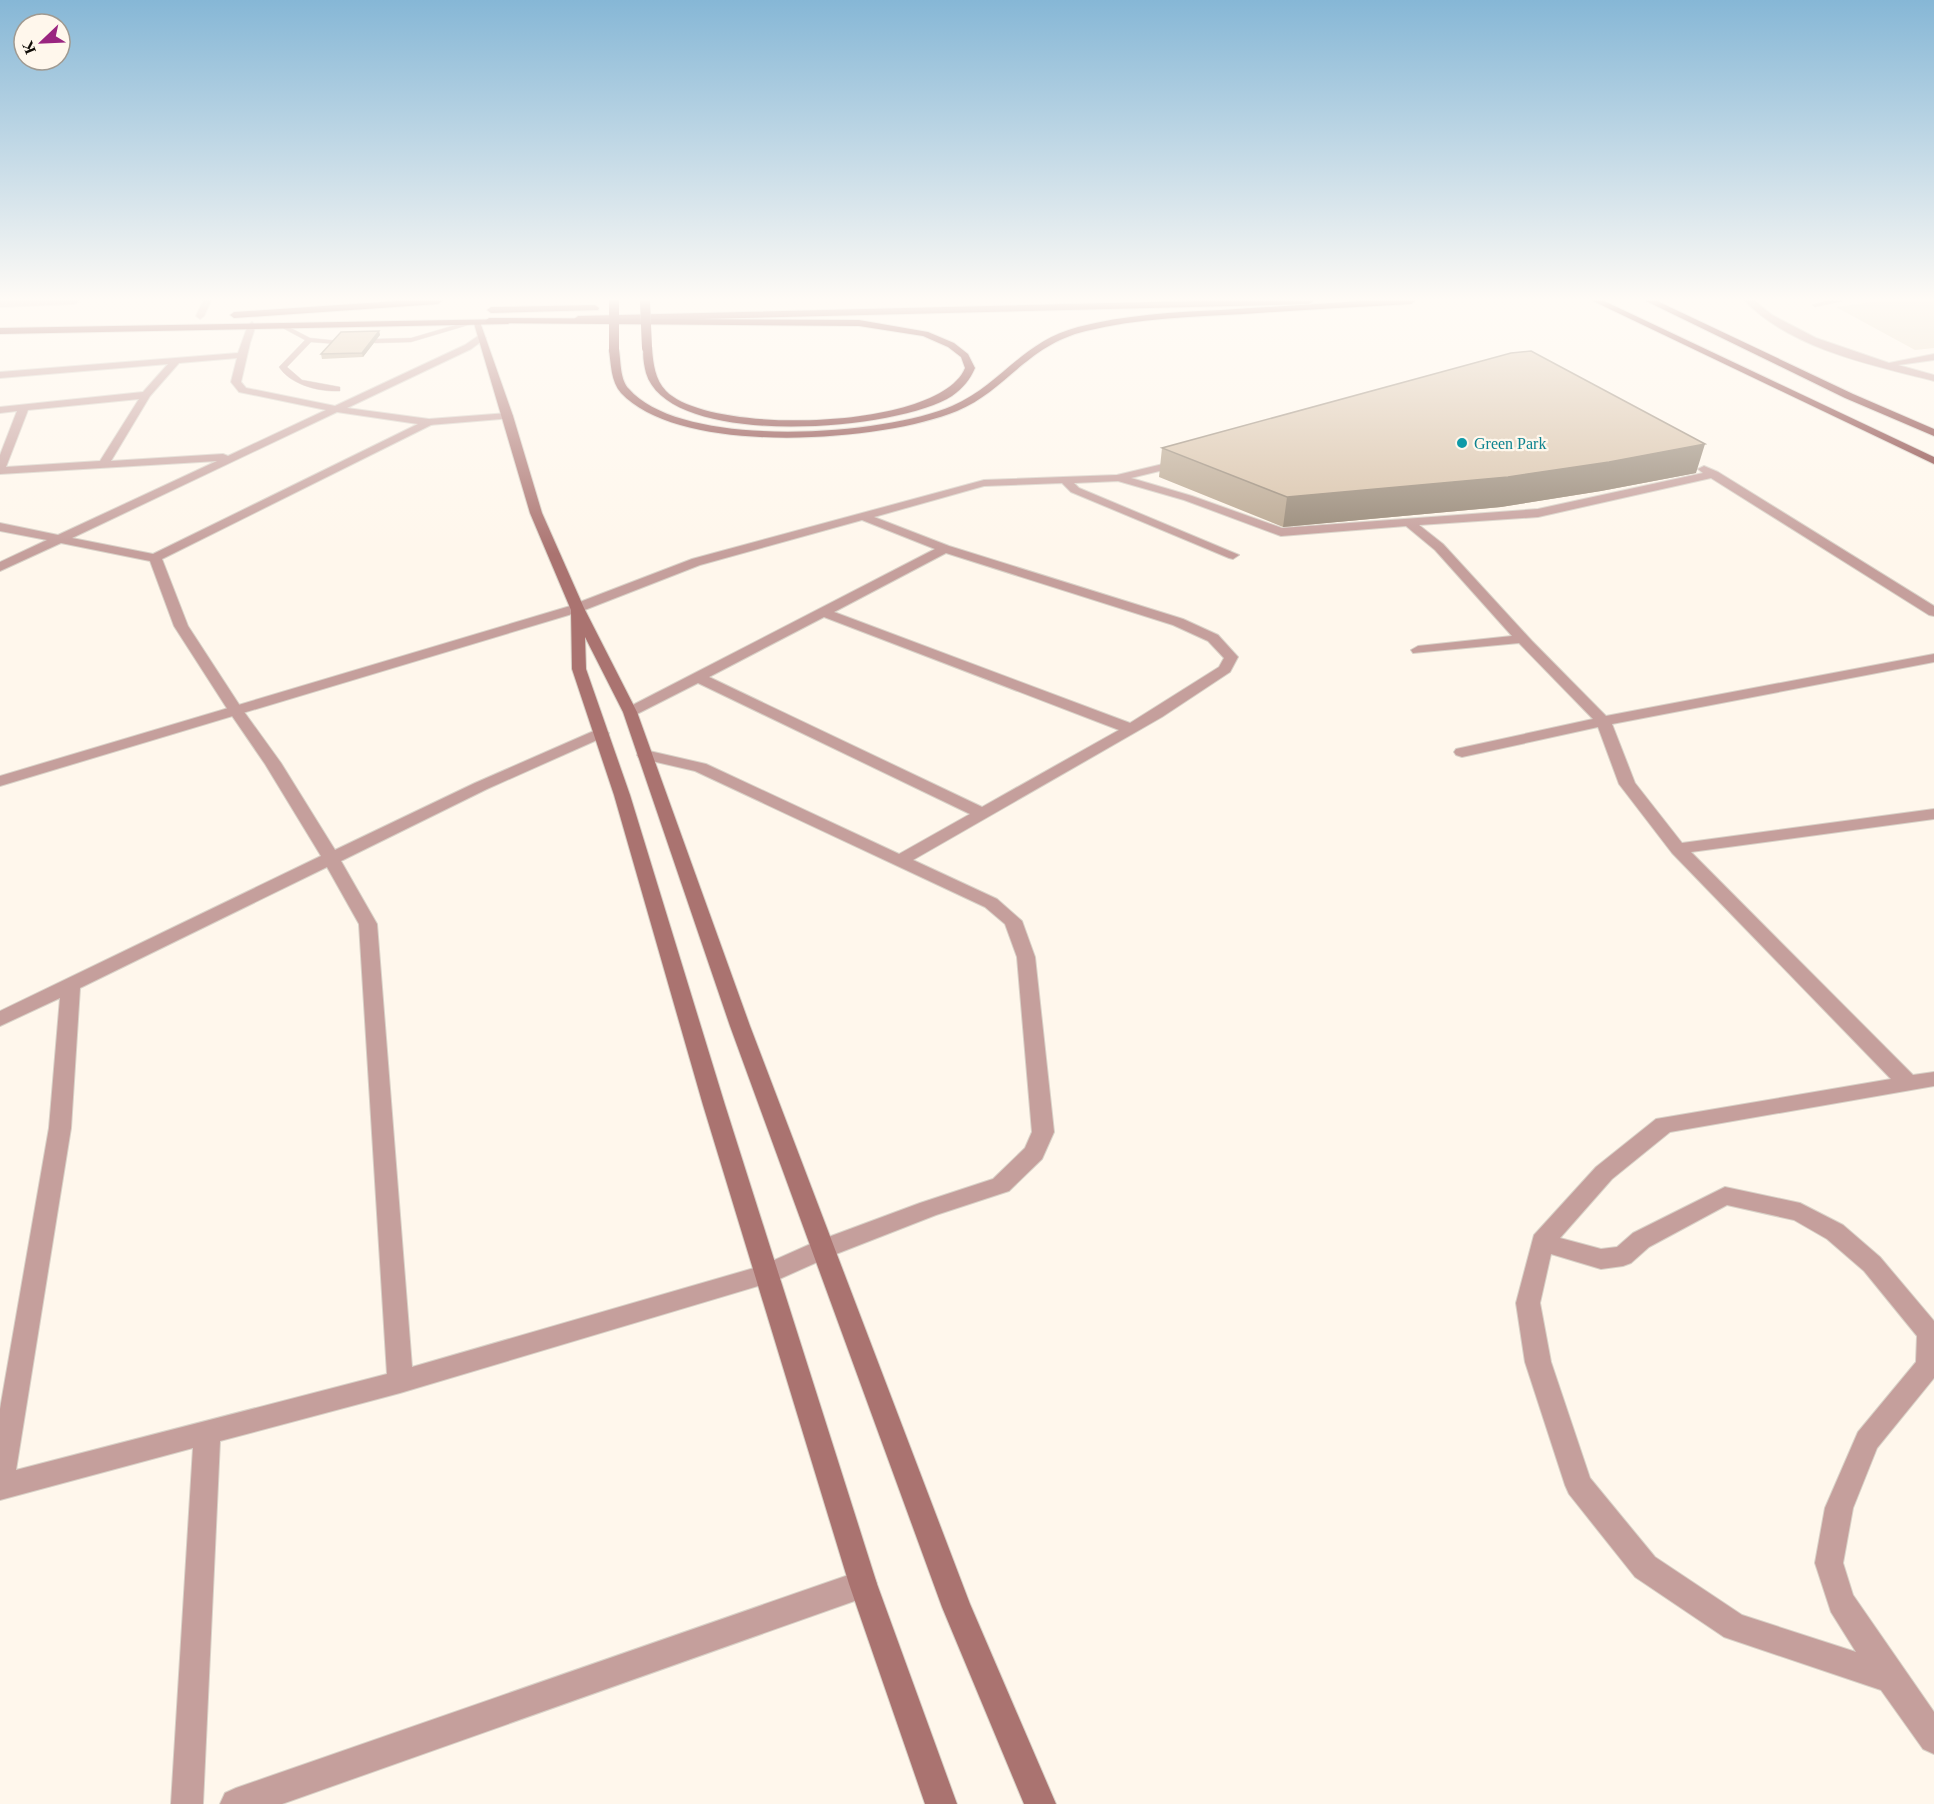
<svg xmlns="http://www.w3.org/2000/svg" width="1934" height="1804" font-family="Georgia,serif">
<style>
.green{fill:#e9dcc7}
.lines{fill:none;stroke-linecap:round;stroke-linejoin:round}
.service-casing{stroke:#d9d2c8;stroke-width:1}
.minor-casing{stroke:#d9d2c8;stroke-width:2}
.tertiary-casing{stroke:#d9d2c8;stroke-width:2}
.secondary-casing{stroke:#d9d2c8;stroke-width:2}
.trunk-casing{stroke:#d9d2c8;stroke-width:2}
.motorway-casing{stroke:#d9d2c8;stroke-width:2}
.service{fill:#c59f9c;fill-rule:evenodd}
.minor{fill:#c59f9c;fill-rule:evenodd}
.tertiary{fill:#c59f9c;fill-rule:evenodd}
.secondary{fill:#aa7370;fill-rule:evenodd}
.trunk{fill:#8b4644;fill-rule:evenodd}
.motorway{fill:#813837;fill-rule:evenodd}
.motorway-bridge-casing{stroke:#d9d2c8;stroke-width:10;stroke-linecap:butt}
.motorway-bridge{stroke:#813837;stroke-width:10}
.wall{fill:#b9a690}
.shaded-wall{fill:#968776}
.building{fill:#d7c1a8;stroke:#968776;stroke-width:1.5}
.culture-dot{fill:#0f9aa8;stroke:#fff7ec;stroke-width:2}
.labels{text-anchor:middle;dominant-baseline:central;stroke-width:4.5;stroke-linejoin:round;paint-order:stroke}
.far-culture-label{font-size:16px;fill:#0d838f;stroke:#fff7ec;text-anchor:start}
</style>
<rect width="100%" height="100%" fill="#fff7ec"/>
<path class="green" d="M1879,301h55v47l-19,2 -79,-43z"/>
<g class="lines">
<defs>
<path id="service" d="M1826,301h17l-28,6 -3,-2z
M473,320l2,3 -64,19 -36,1 -3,-2 3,-2 36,-1z
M279,324h4l27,14 29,3 -2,3 -26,-2 -24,25 15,13 38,7v4c-21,1 -49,-6 -61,-24l26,-27 -26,-14z"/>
<path id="minor" d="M0,301h79l-4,3 -75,3z
M203,301h8l-7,15 -4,3 -4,-3z
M1745,301h10l17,14 44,23 73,25 45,-9v6l-36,5 36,10v6c-63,-16 -142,-32 -189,-80z
M252,322l4,3 -6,18 -9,39 5,6 89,18 130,-61 13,-9 8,2 -15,11 -124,59 82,11 4,1v4l-271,135 26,67 54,83 39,54 54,87 140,-67 121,-53 5,-2 8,5 -3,3 -119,53 -146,72 36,63 35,443 349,-101 54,-24 105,-39 73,-24 32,-31 7,-16 -15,-175 -12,-33 -20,-17 -290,-136 -56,-13 -2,-3 8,-5 61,14 193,90 71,-40 -272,-131 -63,32 -5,1 -7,-4 2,-3 310,-160 -73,-29 -162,45 -118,46h-10l-2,-3 2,-3 120,-46 292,-79 133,-5 67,-16 6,3 -2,2 -57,14 61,18 90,32 256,-19 165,-36 -5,-4 6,-3 14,6 216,134v10l-5,-1 -218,-137 -173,39 -119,8 24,19 89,97 74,75 328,-62v8l-322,62 23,59 47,60 252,-34v10l-243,33 222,223 21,-3v14l-264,46 -58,47 -52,59 41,11 16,-2 16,-14 92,-46 75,16 43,22 37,32 54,64v57l-57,70 -24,60 -10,55 10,32 81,117v42l-11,-5 -42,-59 -157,-53 -89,-60 -66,-83 -4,-9 -40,-123 -9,-59 18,-68 62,-68 60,-48 235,-40 -219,-226 -53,-69 -21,-57 -136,30 -6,-2 -2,-3 2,-3 137,-30 -74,-76 -106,10 -2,-3 7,-4 94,-10 -77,-86 -29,-24 -125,10 -97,-36 -66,-19 -44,2 5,5 160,67 -6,4 -4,-1 -158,-66 -9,-9 -78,3 -110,31 75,29 234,73 35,16 20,22 -8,15 -68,45 -249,143 84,39 25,22 13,36 19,175 -12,27 -33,32 -73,24 -105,41 -56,25 -375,112 -180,48 -17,363h-32l22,-356 -193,52v-91l49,-281 11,-130 -60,28v-15l321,-155 -56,-92 -37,-54 -54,-84 -24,-65 -89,-18 -61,28v-9l47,-22 -47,-9v-8l58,12 159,-74 -217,13v-19l17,-44 -17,2v-6l143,-15 25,-28 -168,14v-6l238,-19 10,-28zM237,358l-6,24 8,10 87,18 -98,46 -5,-2 -112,7 39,-65 29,-33zM139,399l-39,62 -94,6 22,-57zM337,412l81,12 -265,130 -81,-16zM946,553l227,72 35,16 16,17 -5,9 -89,56 -296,-111zM824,617l295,113 -137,77 -273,-130zM327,867l32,57 28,450 -371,96 55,-342 9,-140zM1727,1205l67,15 33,19 37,32 53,65 -1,26 -58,70 -33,76 -10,55 16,49 25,40 -114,-37 -87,-58 -65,-79 -39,-116 -11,-59 11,-49 50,15 22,-3 8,-3 18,-16z
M863,1570l10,4 4,10 -4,10 -10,4 -581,206h-62l5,-11 11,-5z"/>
<path id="tertiary" d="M508,413l5,3 -1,2 -83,7 -5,-3 5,-3z
M577,604l5,1 2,3 -2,3 -582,175v-10z"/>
<path id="secondary" d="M473,320l7,2 33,94 29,97 42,95 53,104 113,314 220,578 86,200h-32l-82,-197 -212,-581 -107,-314 -38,-75 1,32 44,126 95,310 152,479 80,220h-32l-76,-220 -146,-479 -89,-310 -42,-126 -1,-59 -41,-97z"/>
<path id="trunk" d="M1194,301h119l-4,3 -731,18 -4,-3 4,-3z
M595,305l4,3 -1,2 -107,3 -4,-3 4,-3z
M511,319l1,2 -4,3 -508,10v-6z"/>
<path id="motorway" d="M397,301h45l-4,3 -204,14 -4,-3 4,-3z
M1362,301h53l-4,3c-56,3 -112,6 -167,10 -53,3 -106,4 -158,17 -59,14 -79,59 -129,80 -75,31 -276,46 -336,-18 -10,-11 -10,-29 -12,-43l5,-3 5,3c2,12 1,30 10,39 53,61 254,47 323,17 49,-21 69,-64 126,-79 46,-12 96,-15 144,-17 46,-3 93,-6 140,-9z
M1593,301h11l330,156v7z
M1646,301h11l196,93 81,35v7l-89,-38z
M489,318l370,2 69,12 26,11 14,11 7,14c-5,12 -12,20 -23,28 -54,35 -283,54 -306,-23 -2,-8 -4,-19 -2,-27l8,2c1,15 3,32 14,43 44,45 274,39 299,-23l-4,-11 -13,-10 -25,-11 -64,-10 -373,-3 -1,-2z"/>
</defs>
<use href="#service" class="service-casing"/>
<use href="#minor" class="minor-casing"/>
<use href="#tertiary" class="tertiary-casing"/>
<use href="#secondary" class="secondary-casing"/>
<use href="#trunk" class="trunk-casing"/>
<use href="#motorway" class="motorway-casing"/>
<use href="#service" class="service"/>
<use href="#minor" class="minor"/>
<use href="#tertiary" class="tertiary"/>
<use href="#secondary" class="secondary"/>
<use href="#trunk" class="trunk"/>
<use href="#motorway" class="motorway"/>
<defs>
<path id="motorway-bridge" d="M614,301v49
M645,301l2,47"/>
</defs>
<use href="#motorway-bridge" class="motorway-bridge-casing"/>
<use href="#motorway-bridge" class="motorway-bridge"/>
</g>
<path class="wall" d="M379,331l1,4 -17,22 -41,2 -1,-5z
M1162,448l534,25 -95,18 -100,16 -218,20 -124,-50z"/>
<path class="shaded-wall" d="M379,331l1,4 -17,22 -1,-4z
M1705,444l-9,29 -95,18 -100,16 -218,20 4,-30z"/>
<path class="building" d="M379,331l-17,22 -41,1 20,-22z
M1531,351l174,93 -96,18 -101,15 -221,20 -125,-49 349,-95z"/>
<linearGradient id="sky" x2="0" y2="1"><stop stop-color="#86b7d6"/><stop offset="0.54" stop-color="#fffbf6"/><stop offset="1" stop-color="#fffbf6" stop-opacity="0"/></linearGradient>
<rect width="1934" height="554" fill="url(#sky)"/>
<circle class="culture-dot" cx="1462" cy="443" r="6"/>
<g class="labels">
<g class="far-culture-label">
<text x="1474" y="443">Green Park</text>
</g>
</g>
<g transform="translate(42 42) rotate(247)"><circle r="28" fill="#fff7ec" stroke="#a09a91" stroke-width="1.5"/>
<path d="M0-4.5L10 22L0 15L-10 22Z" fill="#9a2580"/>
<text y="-9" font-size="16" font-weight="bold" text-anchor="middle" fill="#120e08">K</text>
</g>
</svg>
